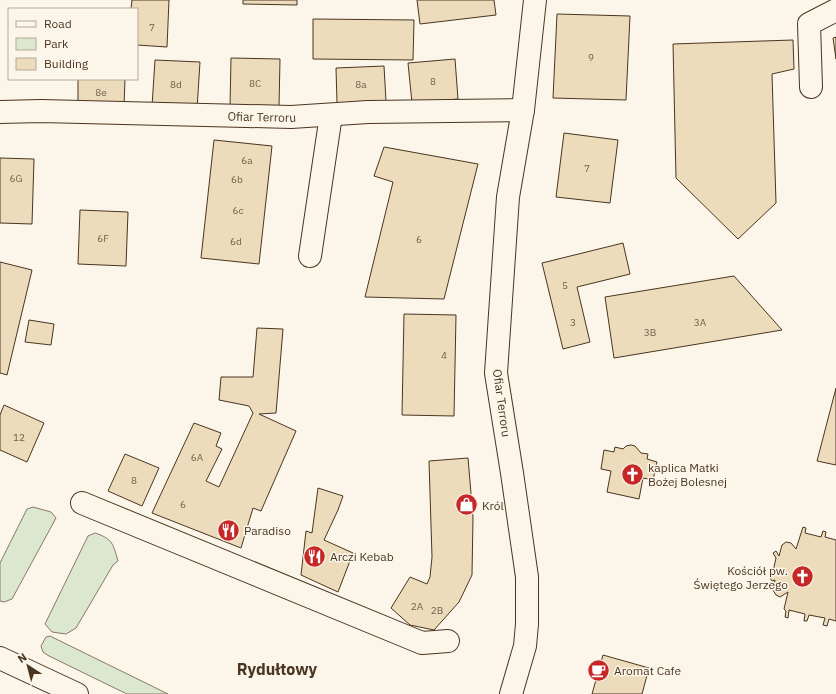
<svg xmlns="http://www.w3.org/2000/svg" width="836" height="694" font-family="'IBM Plex Sans',sans-serif">
<style>
.green{fill:#dce7d0;stroke:#887966}
.building{fill:#ecdcbc;stroke:#4a3520}
.lines{fill:none;stroke-linecap:round;stroke-linejoin:round}
.street-casing{stroke:#4a3520;stroke-width:24}
.secondary-casing{stroke:#4a3520;stroke-width:24}
.street{stroke:#fbf6e9;stroke-width:22}
.secondary{stroke:#fbf6e9;stroke-width:22}
.labels{text-anchor:middle;dominant-baseline:central;stroke-width:3;stroke-linejoin:round;paint-order:stroke}
.number-label{font-size:10px;fill:#725f47}
.street-label{font-size:12px;fill:#4a3520;stroke:#fbf6e9}
.poi-label{font-size:12px;fill:#4a3520;stroke:#fbf6e9;text-anchor:start}
.district-label{font-size:16px;font-weight:bold;fill:#4a3520;stroke:#fbf6e9}
</style>
<rect width="100%" height="100%" fill="#fbf6e9"/>
<path class="green" d="M33,507l18,5 5,6 -44,81 -8,3 -4,-1v-38l27,-54z
M95,533c18,6 18,11 23,28l-5,4 -37,63 -10,6 -14,-2 -7,-8 43,-88z
M50,636l118,58h-41l-78,-38 -6,-4 -2,-6 5,-9z"/>
<path class="building" d="M132,0h37l-2,47 -30,-2v-36h-6z
M243,0h54v5l-54,-1z
M417,0h77l2,15 -76,9z
M557,14l73,2 -4,84 -73,-2z
M313,19l101,1 -1,40 -100,-1z
M836,37v22l-3,-21z
M793,40l1,29 -22,5 4,129 -38,36 -62,-61 -3,-134z
M231,58l49,1 -1,48h-49z
M455,59l3,40 -46,4 -4,-40z
M155,60l45,2 -3,47 -45,-3z
M384,66l2,35 -49,2 -1,-35z
M78,79h47l-1,27 -46,-1z
M564,133l54,7 -8,63 -54,-6z
M214,140l58,6 -13,118 -58,-6z
M384,147l94,17 -34,135 -79,-2 28,-115 -19,-6z
M0,158l34,1 -2,65 -32,-1z
M80,210l48,2 -2,54 -48,-2z
M623,243l7,31 -53,13 13,55 -27,7 -21,-86z
M0,262l32,8 -25,105 -7,-2z
M734,276l48,54 -168,28 -9,-61z
M404,314l52,1 -2,101 -52,-1z
M29,320l25,4 -3,21 -26,-3z
M257,328l26,1 -7,84 -17,1 37,17 -35,80 -8,-3 -12,40 -89,-35 42,-90 27,10 -5,13 6,3 -16,32 13,6 34,-74 -4,-7 -30,-6 2,-23h32z
M836,388v77l-19,-4z
M4,405l40,18 -17,39 -27,-12v-35z
M631,445l4,1 6,7 7,1 -1,5 10,3 -4,18 -10,-2 -4,21 -32,-7 4,-21 -10,-2 3,-19 10,2 1,-5 8,2 3,-3z
M125,454l34,14 -17,38 -34,-15z
M468,458l5,59 -1,58 -13,27 -25,28 -24,-5 -19,-17 19,-31 17,7 3,-7 2,-20 -3,-96z
M318,488l25,8 -5,14 -14,30 29,13 -15,39 -37,-17 5,-44 6,2z
M803,527l3,1 -1,5 16,4 2,-6 3,1 -1,5 11,3v81l-7,-2 -2,7 -4,-1 2,-7 -16,-3 -2,6h-3l1,-7 -16,-4 -1,8 -3,-1 1,-6 -2,-2 4,-17 -8,5 -4,-2 -3,-5 2,-10 -3,1 -2,-3 2,-2 4,-18 -3,-5 3,-2 3,5 3,-11 4,-3 5,1 5,6z
M603,655l46,13 -7,26h-50z"/>
<g class="lines">
<defs>
<g id="street">
<path d="M811,87l-2,-63 27,-14"/>
<path id="s1" d="M0,112l41,-1 250,6 77,-5 155,-2"/>
<path d="M310,256l21,-141"/>
<path d="M82,503l340,140 26,-2"/>
</g>
<path id="secondary" d="M0,658l77,36
M511,694l14,-48 2,-22v-47l-15,-104 -16,-100 12,-176 15,-87 12,-110"/>
</defs>
<use href="#street" class="street-casing"/>
<use href="#secondary" class="secondary-casing"/>
<use href="#street" class="street"/>
<use href="#secondary" class="secondary"/>
</g>
<defs>
<symbol id="church-disc" viewBox="-11 -11 22 22"><circle r="9.5" fill="#c62828" stroke="#fbf6e9"/><path d="M-1.2-6h2.4v3.5h3.3v2.4h-3.3V6h-2.4V-.1h-3.3v-2.4h3.3Z" fill="#fff"/></symbol>
<symbol id="shop-disc" viewBox="-11 -11 22 22"><circle r="9.5" fill="#c62828" stroke="#fbf6e9"/><path d="M-5-2.5h2.3a2.7 3.5 0 0 1 5.4 0H5L5.5 6h-11ZM-1.5-2.5h3a1.5 2.3 0 0 0-3 0Z" fill="#fff"/></symbol>
<symbol id="restaurant-disc" viewBox="-11 -11 22 22"><circle r="9.5" fill="#c62828" stroke="#fbf6e9"/><path d="M-5-6h1v4h1v-4h1v4h1v-4h1v5L-1.5 .5V6h-2V.5L-5-1ZM5-6V6H3V1.5H1.5Q1.5-4 5-6Z" fill="#fff"/></symbol>
<symbol id="cafe-disc" viewBox="-11 -11 22 22"><circle r="9.5" fill="#c62828" stroke="#fbf6e9"/><path d="M-5.5-4.5H6V0H3Q3 3.5 0 3.5H-2.5Q-5.5 3.5-5.5 0ZM3-3.2v2h1.7v-2ZM-6 4.5H4V6H-6Z" fill="#fff"/></symbol>
</defs>
<g fill-rule="evenodd">
<use href="#church-disc" x="620" y="462" width="25" height="25"/>
<use href="#shop-disc" x="454" y="492" width="25" height="25"/>
<use href="#restaurant-disc" x="216" y="518" width="25" height="25"/>
<use href="#restaurant-disc" x="302" y="544" width="25" height="25"/>
<use href="#church-disc" x="790" y="564" width="25" height="25"/>
<use href="#cafe-disc" x="586" y="658" width="25" height="25"/>
</g>
<g class="labels">
<g class="number-label">
<text x="152" y="27">7</text>
<text x="591" y="57">9</text>
<text x="433" y="81">8</text>
<text x="255" y="83">8C</text>
<text x="176" y="84">8d</text>
<text x="361" y="84">8a</text>
<text x="101" y="92">8e</text>
<text x="247" y="160">6a</text>
<text x="587" y="168">7</text>
<text x="16" y="178">6G</text>
<text x="237" y="179">6b</text>
<text x="238" y="210">6c</text>
<text x="103" y="238">6F</text>
<text x="419" y="239">6</text>
<text x="236" y="241">6d</text>
<text x="565" y="285">5</text>
<text x="573" y="322">3</text>
<text x="700" y="322">3A</text>
<text x="650" y="332">3B</text>
<text x="444" y="355">4</text>
<text x="19" y="437">12</text>
<text x="197" y="457">6A</text>
<text x="134" y="480">8</text>
<text x="183" y="504">6</text>
<text x="417" y="606">2A</text>
<text x="437" y="610">2B</text>
</g>
<g class="street-label">
<text stroke="none"><textPath href="#s1" startOffset="262">Ofiar Terroru</textPath></text>
<text transform="translate(502 403) rotate(82)">Ofiar Terroru</text>
</g>
<g class="poi-label">
<text x="648" y="467">kaplica Matki<tspan x="648" dy="14">Bożej Bolesnej</tspan></text>
<text x="482" y="505">Król</text>
<text x="244" y="530">Paradiso</text>
<text x="330" y="556">Arczi Kebab</text>
<text x="788" y="570" text-anchor="end">Kościół pw.<tspan x="788" dy="14">Świętego Jerzego</tspan></text>
<text x="614" y="670">Aromat Cafe</text>
</g>
<g class="district-label">
<text x="277" y="669">Rydułtowy</text>
</g>
</g>
<rect x="8" y="8" width="130" height="72" fill="#fbf6e9" stroke="#b4a999"/>
<rect x="16" y="21" width="20" height="6" fill="#fbf6e9" stroke="#b4a999"/>
<text x="44" y="28" font-size="12" fill="#4a3520">Road</text>
<rect x="16" y="38" width="20" height="12" fill="#dce7d0" stroke="#b4a999"/>
<text x="44" y="48" font-size="12" fill="#4a3520">Park</text>
<rect x="16" y="58" width="20" height="12" fill="#ecdcbc" stroke="#b4a999"/>
<text x="44" y="68" font-size="12" fill="#4a3520">Building</text>
<g transform="translate(28 666) rotate(324)" stroke="#fbf6e9" stroke-width="3" paint-order="stroke">
<path d="M0-3L7 15L0 10L-7 15Z" fill="#4a3520"/>
<text y="-6" font-size="11" font-weight="bold" text-anchor="middle" fill="#4a3520">N</text>
</g>
</svg>
